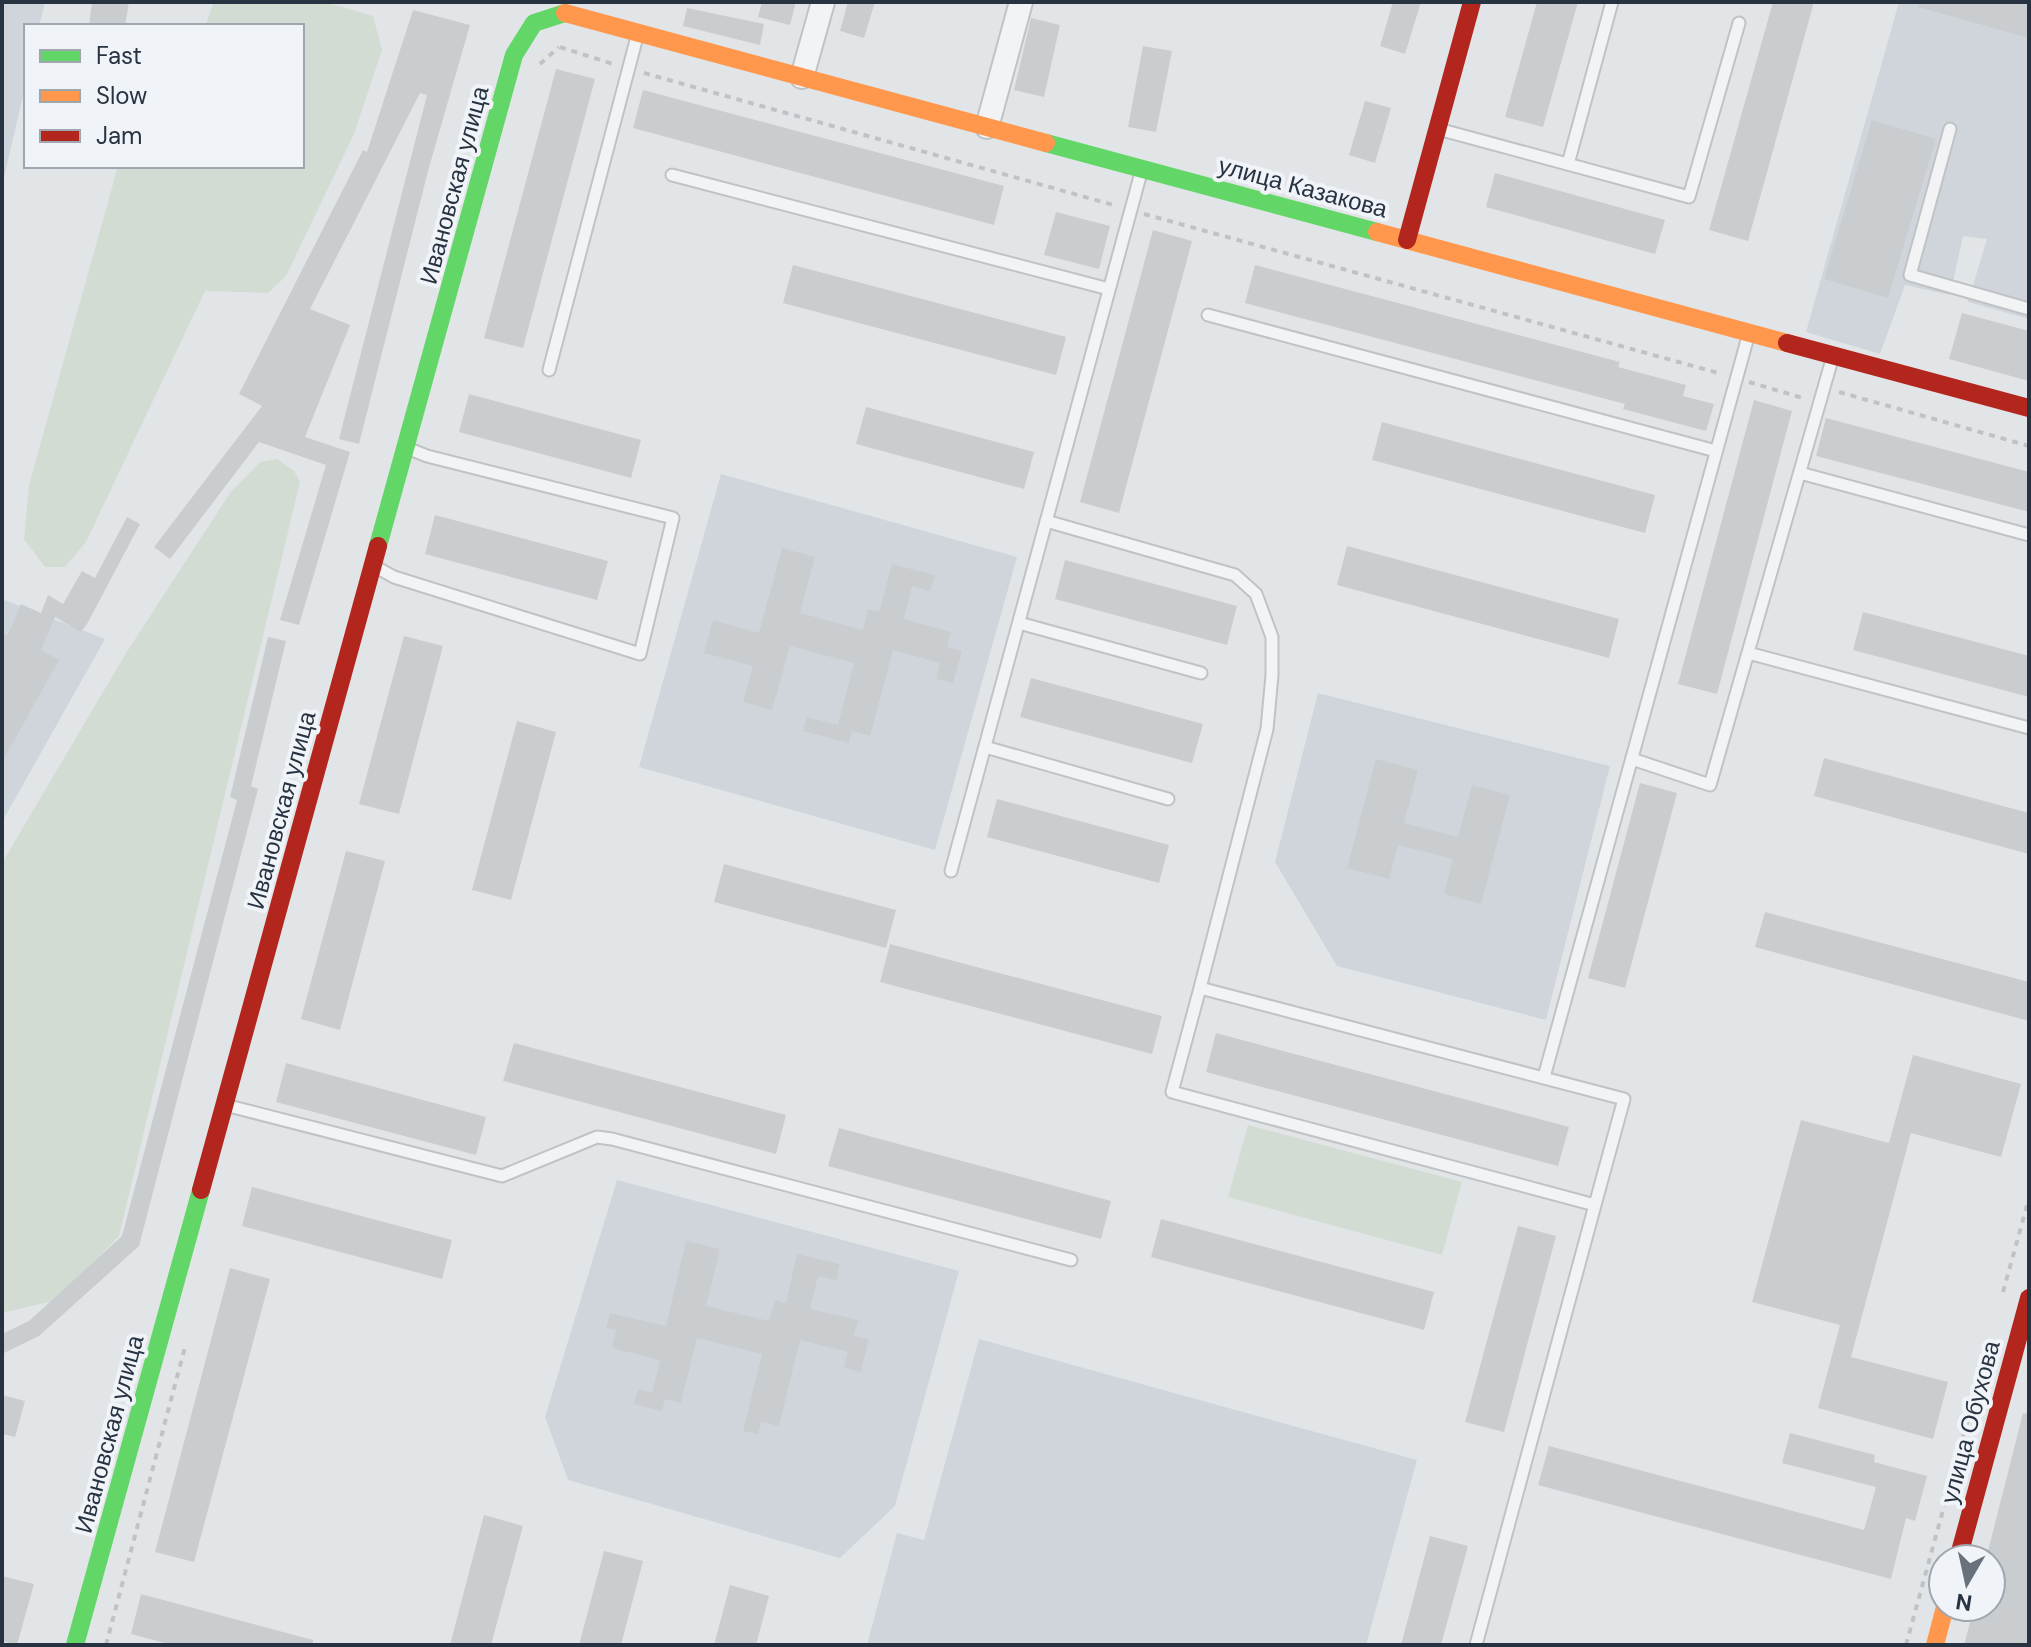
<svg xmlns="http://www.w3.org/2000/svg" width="2031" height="1647" font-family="'DM Sans',sans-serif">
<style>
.built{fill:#d0d5db}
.green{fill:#d3dcd3}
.building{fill:#cacdd0}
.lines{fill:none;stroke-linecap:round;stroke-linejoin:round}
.lane-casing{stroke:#c0c3c6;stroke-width:15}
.street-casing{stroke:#c0c3c6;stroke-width:26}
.path{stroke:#c0c3c6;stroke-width:4;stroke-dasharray:6 6;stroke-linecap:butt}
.lane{stroke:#f2f3f4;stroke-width:11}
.street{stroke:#f2f3f4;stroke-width:22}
.fast{stroke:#63d668;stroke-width:18}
.slow{stroke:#ff974d;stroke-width:18}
.jam{stroke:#b3261e;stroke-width:18}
.labels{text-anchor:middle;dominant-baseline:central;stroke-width:8;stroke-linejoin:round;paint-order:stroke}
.street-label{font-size:24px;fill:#283342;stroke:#f0f3f7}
</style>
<rect width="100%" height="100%" fill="#e2e5e8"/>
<path class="built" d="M2,2h43l-6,24h-13v57l-24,103z
M1899,2h130v317l-61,-17 19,-63 -24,-3 -13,59 -45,-10 -25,69 -74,-22z
M721,474l296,83 -82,293 -296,-83z
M2,599l103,40 -103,183z
M1318,693l292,73 -64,254 -209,-54 -62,-104z
M617,1180l342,91 -64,235 -55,52 -272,-78 -23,-63z
M979,1339l438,121 -51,185h-499l30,-112 27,7z"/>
<path class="green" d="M214,2h111l48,14 9,34 -28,84 -68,142 -18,17 -63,-2 -119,251 -21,25h-20l-21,-28 5,-54 89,-319h184v-140h-97z
M277,459l17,12 6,11 -181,754 -62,64 -55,13v-450l124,-210 104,-160 30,-31z
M1248,1125l214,57 -20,73 -214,-58z"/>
<path class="building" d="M92,2h37l-4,24h-36z
M762,2h34l-6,23 -32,-8z
M848,2h27l-11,36 -24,-7z
M1393,2h28l-16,52 -25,-8z
M1537,2h41l-35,125 -38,-10z
M1773,2h41l-66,239 -39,-11z
M1919,2h110v36l-111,-31z
M687,8l77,16 -4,21 -77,-19z
M413,10l57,15 -42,146 -69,273 -20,-5 88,-344 -7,-2 -110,216 40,16 -45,112 45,15 -51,173 -19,-5 46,-155 -67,-23 -89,117 -16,-12 108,-141 -23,-12 124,-244 4,2z
M1031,18l29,7 -16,72 -30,-7z
M1143,46l29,5 -16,81 -28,-5z
M556,69l39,10 -72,269 -39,-10z
M643,90l361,96 -10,39 -361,-97z
M1365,101l26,7 -16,55 -26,-8z
M1872,120l64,19 -48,159 -64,-19z
M1495,173l170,47 -10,34 -169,-47z
M1056,212l54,14 -11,43 -55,-14z
M1153,230l39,11 -73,272 -39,-11z
M793,265l273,72 -10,38 -273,-72z
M1255,265l365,97 -2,5 68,18 -3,11 31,8 -8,27 -83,-22 2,-5 -380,-101z
M1962,313l67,18v50l-80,-22z
M469,394l172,46 -10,38 -172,-46z
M1754,400l38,11 -75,283 -39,-10z
M866,407l168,45 -10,37 -168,-45z
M1826,418l203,54v40l-213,-56z
M1382,422l273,73 -10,38 -273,-73z
M435,515l173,46 -11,39 -172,-46z
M127,517l13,7 -53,100 -6,8 -26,-15 -14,33 18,10 -57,102v-129l6,2 13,-31 20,9 7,-18 15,9 19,-33 13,7z
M1347,546l272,73 -10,39 -272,-73z
M782,548l33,9 -15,56 63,17 5,-21 11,3 13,-48 43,11 -5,16 -18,-5 -8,33 47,13 -4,15 15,4 -9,32 -17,-4 4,-16 -47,-13 -23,86 -18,-5 -3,12 -46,-12 4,-14 31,8 16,-62 -64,-17 -18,64 -29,-8 10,-36 -49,-13 9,-33 46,13z
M1065,560l172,46 -10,39 -172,-46z
M1863,612l166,44v41l-176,-47z
M404,636l39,10 -44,168 -40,-10z
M268,637l18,4 -35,145 7,3 -119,457 -100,90 -37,18v-20l27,-13 93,-85 115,-436 -7,-3z
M1031,678l172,46 -11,39 -172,-46z
M517,721l39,11 -45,168 -39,-10z
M1824,758l205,55v41l-215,-58z
M1376,759l42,11 -14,53 54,14 14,-52 38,10 -29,109 -37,-10 9,-35 -55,-14 -9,34 -42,-11z
M1640,783l37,10 -52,195 -37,-10z
M997,799l172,46 -10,38 -172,-46z
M346,851l39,10 -45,169 -39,-11z
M724,864l172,46 -10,38 -172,-46z
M1765,912l264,70v39l-274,-74z
M890,944l272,72 -10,38 -272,-72z
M1216,1033l353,94 -11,39 -352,-94z
M514,1043l272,72 -10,39 -273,-73z
M1913,1055l108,29 -20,73 -90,-24 -60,224 97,25 -15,57 -115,-31 22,-83 -88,-23 49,-182 88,23z
M286,1063l200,54 -10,38 -200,-53z
M839,1128l272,73 -10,38 -273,-73z
M252,1187l200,53 -10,39 -200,-53z
M1161,1219l273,73 -10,38 -273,-73z
M1518,1226l38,10 -52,196 -39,-10z
M686,1241l34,8 -14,57 63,15 6,-21 11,3 11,-49 43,10 -4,16 -18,-4 -8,33 48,11 -4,16 15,3 -8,33 -17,-4 4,-16 -48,-12 -21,86 -18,-4 -3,12 -15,-3 19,-77 -65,-16 -16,65 -16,-4 -3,12 -28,-7 4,-15 14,4 8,-33 -48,-12 4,-18 -10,-2 4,-15 56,13z
M230,1268l40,11 -76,283 -39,-10z
M2,1395l23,6 -10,36 -13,-3z
M2023,1413l6,1v231h-65l10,-38h17v-48h-5z
M1790,1433l85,22 -1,7 53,14 -12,45 -9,-3 -15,61 -353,-94 11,-39 315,84 12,-43 -94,-24z
M484,1515l39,11 -32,119h-41z
M1430,1536l38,10 -27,99h-40z
M604,1551l39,10 -22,84h-42z
M2,1576l32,8 -17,61 -15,-4z
M730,1585l39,11 -13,49h-42z
M141,1594l172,46v5h-141l-41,-11z"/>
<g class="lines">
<defs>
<path id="lane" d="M1438,129l251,68 50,-174
M1950,129l-40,146 119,34
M1568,164l44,-162
M672,175l437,114
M1208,315l508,136
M549,370l89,-337
M1800,473l229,62
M1046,521l189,54 21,19 16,43v38l-5,54 -67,259 424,111 -29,106 -423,-113 28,-104
M374,566l20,11 246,77 33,-136 -246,-62 -20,-8
M1019,623l182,50
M1748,653l281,75
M985,747l183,52
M1632,759l78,26 123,-429
M951,871l191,-702
M1544,1077l205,-744
M225,1105l277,71 95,-39 15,2 459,121
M1476,1645l119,-440"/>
<path id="street" d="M802,77l21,-75
M987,127l34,-125"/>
</defs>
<use href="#lane" class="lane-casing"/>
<use href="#street" class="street-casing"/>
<path class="path" d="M560,47l56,18
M540,64l19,-17
M644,73l473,133
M1144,214l578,160
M1749,382l57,17
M1839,392l190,54
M2003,1292l26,-94
M106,1645l79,-298
M1906,1645l65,-237"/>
<use href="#lane" class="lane"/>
<use href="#street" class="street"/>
<path class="fast" d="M1046,143l331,89
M378,546l136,-491 20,-32 31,-10
M75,1645l126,-455"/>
<path class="slow" d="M565,13l481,130
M1377,232l410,111
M1935,1645l10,-38"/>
<path class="jam" d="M1407,240l65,-238
M1787,343l242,65
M201,1190l177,-644
M1958,1559l71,-261"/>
</g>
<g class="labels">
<g class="street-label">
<text transform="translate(454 185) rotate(-75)">Ивановская улица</text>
<text transform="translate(1303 187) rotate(15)">улица Казакова</text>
<text transform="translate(281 810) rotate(-75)">Ивановская улица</text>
<text transform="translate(1970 1422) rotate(-75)">улица Обухова</text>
<text transform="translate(109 1434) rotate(-75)">Ивановская улица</text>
</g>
</g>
<rect width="2031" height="1647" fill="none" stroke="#283342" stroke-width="8"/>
<rect x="24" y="24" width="280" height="144" fill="#f0f3f7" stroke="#a0a6af" stroke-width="2"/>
<rect x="40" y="50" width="40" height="12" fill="#63d668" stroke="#a0a6af" stroke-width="2"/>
<text x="96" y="64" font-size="24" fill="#283342">Fast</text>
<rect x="40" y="90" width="40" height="12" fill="#ff974d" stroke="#a0a6af" stroke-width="2"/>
<text x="96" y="104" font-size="24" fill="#283342">Slow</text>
<rect x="40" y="130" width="40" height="12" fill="#b3261e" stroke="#a0a6af" stroke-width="2"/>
<text x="96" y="144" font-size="24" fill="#283342">Jam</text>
<g transform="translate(1967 1583) rotate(189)"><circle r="38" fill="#f0f3f7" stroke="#a0a6af" stroke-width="2"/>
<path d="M0-6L14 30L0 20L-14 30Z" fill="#69717c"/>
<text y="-12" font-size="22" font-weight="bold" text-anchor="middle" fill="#283342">N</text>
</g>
</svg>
